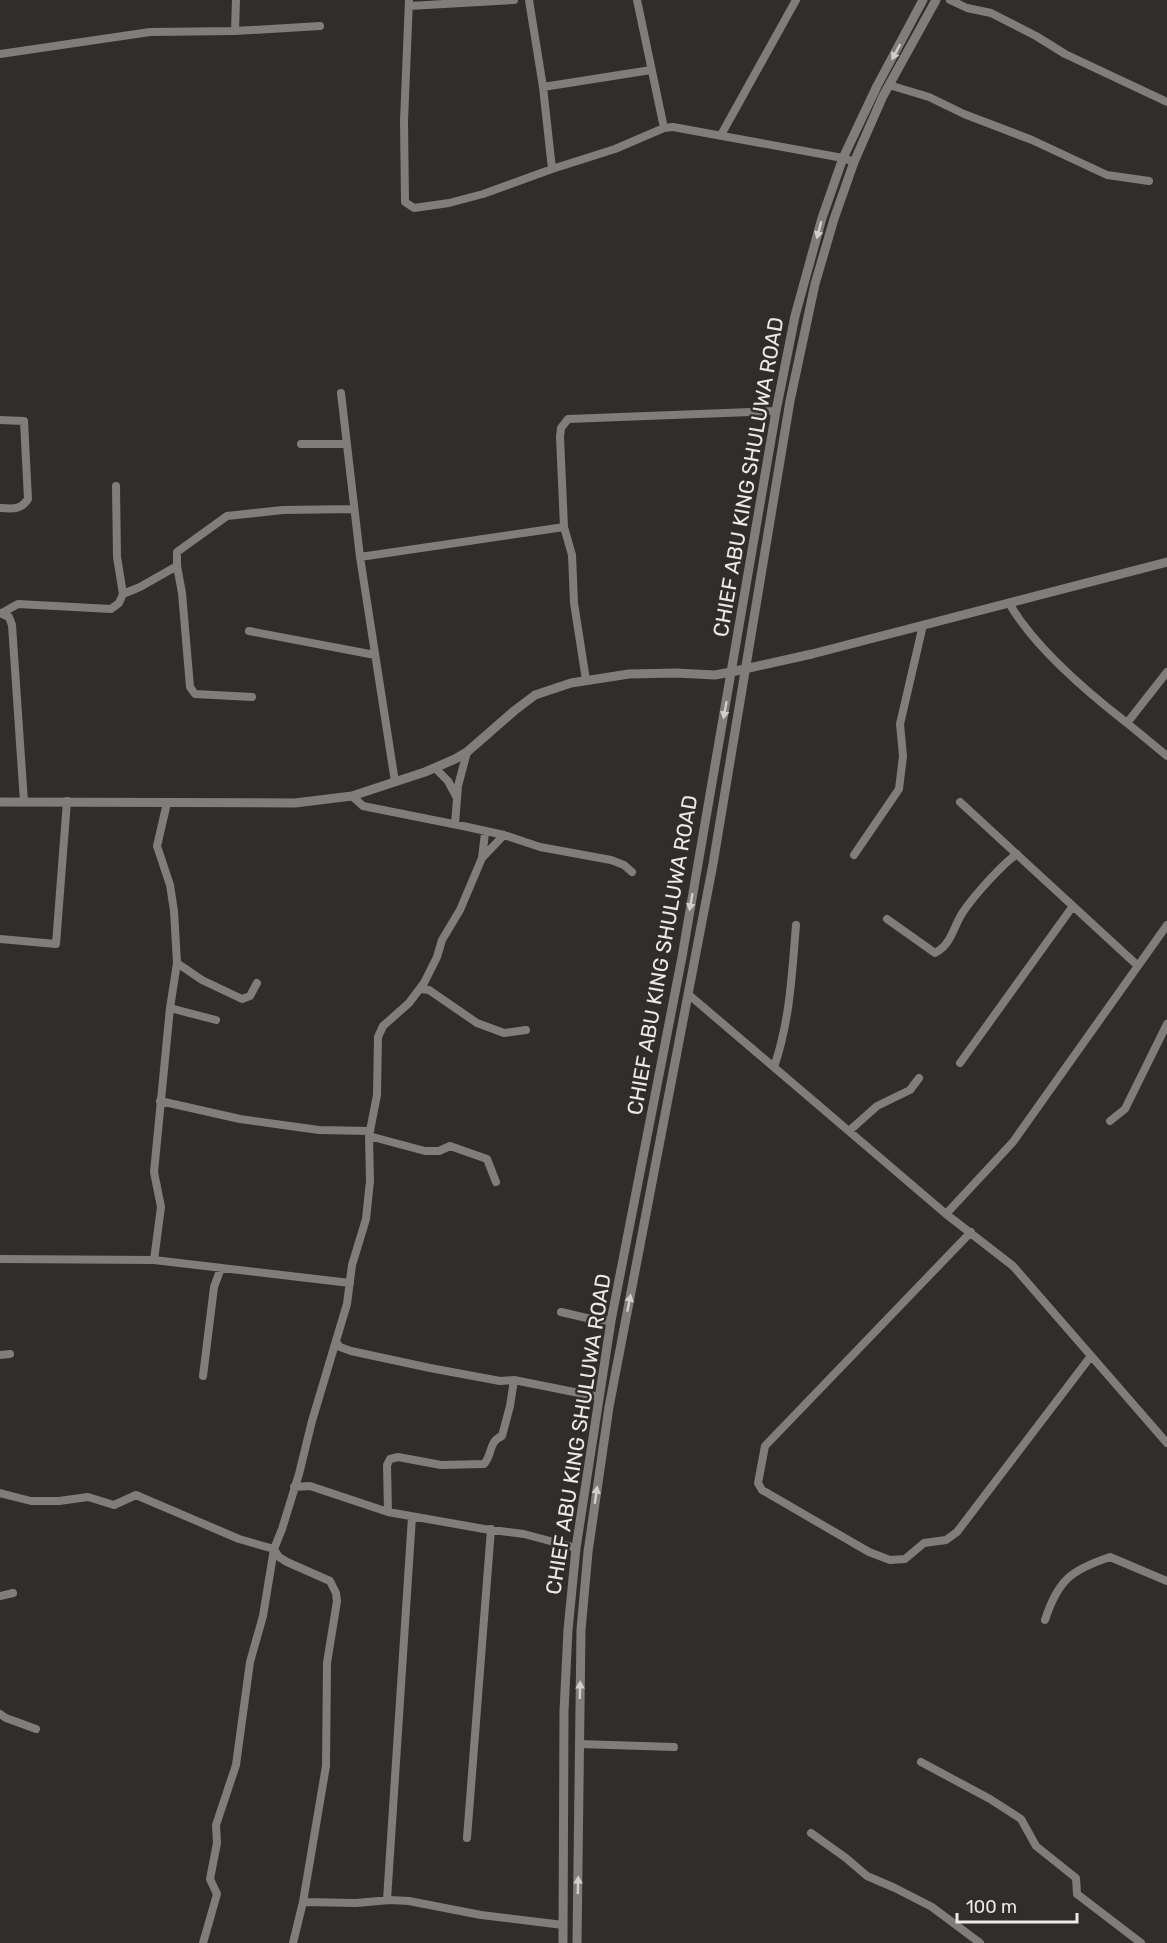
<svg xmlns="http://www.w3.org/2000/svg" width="1167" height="1943" font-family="Rubik,sans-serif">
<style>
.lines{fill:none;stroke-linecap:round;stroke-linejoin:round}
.minor{stroke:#7f7e7c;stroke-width:8}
.tertiary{stroke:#7f7e7c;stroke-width:9}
.oneway{fill:#d0cfcc}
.labels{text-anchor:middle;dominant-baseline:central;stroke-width:5;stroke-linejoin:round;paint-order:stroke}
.street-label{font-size:21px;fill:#ebeae7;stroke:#302e2a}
</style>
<rect width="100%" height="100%" fill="#302e2a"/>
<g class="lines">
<path class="minor" d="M409,0l-5,121 1,81 9,6 35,-5 34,-9 69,-25
M529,0l14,87 9,82 63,-20 49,-21
M637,0l27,128 9,-1 170,31 11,4
M950,0l17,8 24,5 45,23 29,18 102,48
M409,6l105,-6
M235,31l1,-31
M0,54l150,-22 85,-1 85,-5
M889,85l40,12 35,17 68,26 75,35 42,6
M543,87l108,-17
M721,135l75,-135
M341,393l19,164 35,225
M0,420l24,1 4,78c-7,11 -15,10 -28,9
M301,444h45
M116,486l1,71 6,37
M360,557l204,-30
M1009,603c25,44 78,89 118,120
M0,613l9,4 3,8 12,177
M2,613l16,-9 93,5 8,-6 4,-9 17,-7 37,-21
M249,631l126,24
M1167,672l-40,51 40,33
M586,680l-12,-77 -2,-48 -8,-28 -4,-90 1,-9 7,-9 208,-8
M252,697l-57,-3 -5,-7 -8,-94 -5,-27v-14l50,-36 56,-6 71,-1
M435,768l13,13 8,15
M352,796l11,10 100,20 41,9 36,12 71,13 13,5 8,7
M960,802l177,163
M455,824l3,-38 9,-34
M854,855l45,-66 4,-33 -3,-32 23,-99
M482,858l22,-23
M887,919l48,34c17,-9 18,-26 28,-41 10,-15 39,-48 54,-58
M0,939l56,5 11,-143
M177,963l25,17 40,19 8,-3 7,-13
M420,989l9,1 48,33 27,10 22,-3
M688,994l258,220 67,52 154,177
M170,1008l46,12
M960,1063l113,-157
M774,1067c16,-46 18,-94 22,-142
M160,1101l80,18 79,11 51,1
M1110,1121l15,-12 42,-85
M849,1131l28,-25 33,-16 9,-12
M369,1136l56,15h14l11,-5 37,13 9,23
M946,1214l67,-72 154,-217
M971,1232l-206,214 -7,37 4,7 107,62 21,8 15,-1 19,-16 22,-3 11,-8 134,-176
M0,1259l154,1 196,23
M154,1260l7,-53 -7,-35 16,-164 7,-45 -3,-52 -4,-26 -13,-39 10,-43
M561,1312l30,7 20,2
M336,1342l4,5 11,4 79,17 70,13 14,-1 85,17
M0,1355l10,-1
M203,1376l11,-89 7,-19
M294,1487l16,-1 78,26 96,17 40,5 52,14
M0,1493l31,8h28l29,-4 26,8 22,-10 103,44 35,10 5,8 8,5 43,19 6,12 1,8 -10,62 -1,103 -23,136 -10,41
M388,1512l-1,-47 3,-6 8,-2 43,8 43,-1c9,-10 4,-22 18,-28l8,-30 4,-26
M0,1596l13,-3
M1045,1620c13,-40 26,-50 65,-63l57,24
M0,1714l6,4 30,11
M579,1744l95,3
M921,1762l69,37 31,20 15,27 40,32 1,16 64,49
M811,1833l35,25 21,18 28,12 37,19 48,36
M467,1838l24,-309
M387,1900l25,-383
M303,1902l53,1 34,-3 19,1 72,14 82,10
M203,1943l14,-49 -7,-15 7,-36 -1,-18 20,-60 14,-103 13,-46 11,-67 8,-20 17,-55 13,-53 35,-117 5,-39 14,-46 4,-38 -1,-45 8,-41 1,-58 5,-11 26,-23 15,-20 13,-26 5,-17 18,-30 22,-52 3,-25"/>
<path class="tertiary" d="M0,802l295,1 57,-7 73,-24 30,-13 12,-7 47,-41 21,-16 36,-12 58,-9 47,-1 39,2 16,-3 81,-18 355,-92
M563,1943l1,-232 4,-81 8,-82 35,-227 71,-364 94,-546 19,-95 27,-98 21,-60 34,-72 46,-86
M577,1943l4,-313 7,-78 21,-145 104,-543 77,-463 25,-117 19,-65 20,-57 29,-66 53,-96"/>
</g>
<defs><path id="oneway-solid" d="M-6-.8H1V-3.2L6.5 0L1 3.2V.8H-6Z" transform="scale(1.5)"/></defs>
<g class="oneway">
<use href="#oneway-solid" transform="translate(896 52) rotate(118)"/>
<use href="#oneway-solid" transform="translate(819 230) rotate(105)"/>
<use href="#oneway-solid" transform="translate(725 710) rotate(100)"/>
<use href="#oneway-solid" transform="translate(691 902) rotate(100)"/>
<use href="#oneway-solid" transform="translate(629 1303) rotate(-79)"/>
<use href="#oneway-solid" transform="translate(596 1495) rotate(-82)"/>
<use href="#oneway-solid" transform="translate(580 1690) rotate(-89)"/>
<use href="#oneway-solid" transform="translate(578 1885) rotate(-89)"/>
</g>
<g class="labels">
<g class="street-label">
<text transform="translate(748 477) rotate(-80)">CHIEF ABU KING SHULUWA ROAD</text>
<text transform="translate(662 955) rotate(-80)">CHIEF ABU KING SHULUWA ROAD</text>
<text transform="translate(578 1434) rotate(-81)">CHIEF ABU KING SHULUWA ROAD</text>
</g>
</g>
<path d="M957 1913v9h120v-9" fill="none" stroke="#ebeae7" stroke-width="3"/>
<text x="966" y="1913" font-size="18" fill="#ebeae7" stroke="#302e2a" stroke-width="4.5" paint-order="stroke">100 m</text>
</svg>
